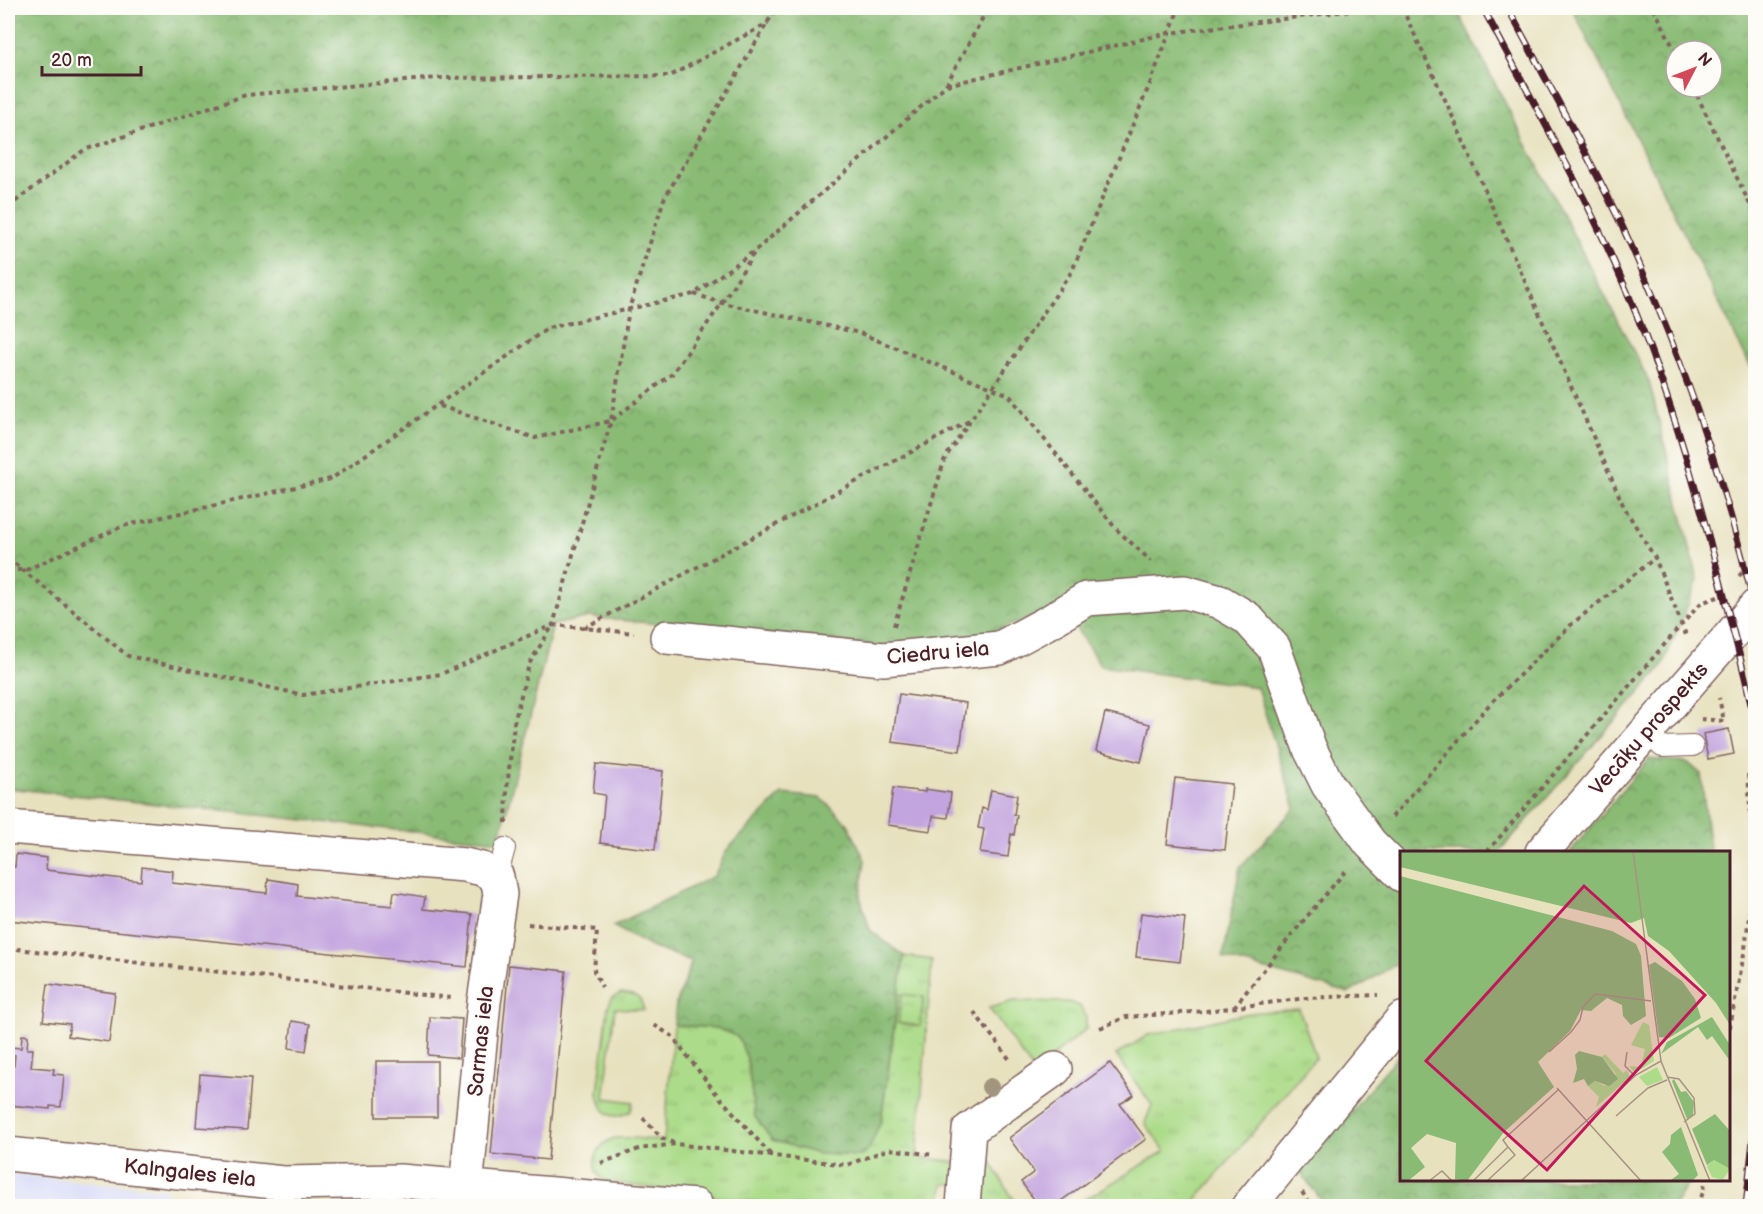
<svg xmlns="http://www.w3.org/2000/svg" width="1763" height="1214" font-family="'Balsamiq Sans',sans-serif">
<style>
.built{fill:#d5d8f9}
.grass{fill:url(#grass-tufts);stroke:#7b7d5a;stroke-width:1.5}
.forest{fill:url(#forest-crowns);stroke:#6a6d50;stroke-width:1.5;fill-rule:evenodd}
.park{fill:url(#park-crowns);stroke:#7b7d5a;stroke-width:1.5}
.building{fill:#c2a4df}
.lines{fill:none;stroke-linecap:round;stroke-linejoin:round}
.lane-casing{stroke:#81635e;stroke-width:22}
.street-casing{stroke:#81635e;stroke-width:36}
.secondary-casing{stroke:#81635e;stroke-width:36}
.path{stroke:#81635e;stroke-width:4;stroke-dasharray:4.5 4.5;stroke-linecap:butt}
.lane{stroke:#fff;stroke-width:20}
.street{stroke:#fff;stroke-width:33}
.secondary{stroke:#fff;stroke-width:33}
.rail-casing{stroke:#4a1f2b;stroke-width:7}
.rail{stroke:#fdfcf7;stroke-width:4.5;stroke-dasharray:14;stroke-linecap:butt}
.tree{fill:#a1957d}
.labels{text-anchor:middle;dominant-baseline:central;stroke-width:4.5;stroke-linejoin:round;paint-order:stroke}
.street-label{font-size:21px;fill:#4a1f2b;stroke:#fdfcf7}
.inset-road{fill:none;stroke:#a89383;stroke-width:1.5}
.view{fill:#c2185b;fill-opacity:0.15;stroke:#c2185b;stroke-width:3}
.inset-edge{fill:none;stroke:#4a1f2b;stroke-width:3}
</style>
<defs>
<pattern id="grass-tufts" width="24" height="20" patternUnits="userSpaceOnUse" patternTransform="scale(1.5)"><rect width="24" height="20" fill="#acdb89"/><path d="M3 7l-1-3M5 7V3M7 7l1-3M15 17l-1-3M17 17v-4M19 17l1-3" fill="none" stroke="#96bc76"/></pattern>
<pattern id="forest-crowns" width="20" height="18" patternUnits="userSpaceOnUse" patternTransform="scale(1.5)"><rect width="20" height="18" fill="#89bb75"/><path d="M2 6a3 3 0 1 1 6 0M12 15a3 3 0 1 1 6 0" fill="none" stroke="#729760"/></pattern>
<pattern id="park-crowns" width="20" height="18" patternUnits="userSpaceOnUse" patternTransform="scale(1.5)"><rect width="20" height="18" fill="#acdb89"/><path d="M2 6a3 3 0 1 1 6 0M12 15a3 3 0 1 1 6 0" fill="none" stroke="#96bc76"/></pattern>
</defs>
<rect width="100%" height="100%" fill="#fdfcf7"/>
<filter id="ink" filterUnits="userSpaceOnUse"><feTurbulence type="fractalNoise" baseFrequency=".0167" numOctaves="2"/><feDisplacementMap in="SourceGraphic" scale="12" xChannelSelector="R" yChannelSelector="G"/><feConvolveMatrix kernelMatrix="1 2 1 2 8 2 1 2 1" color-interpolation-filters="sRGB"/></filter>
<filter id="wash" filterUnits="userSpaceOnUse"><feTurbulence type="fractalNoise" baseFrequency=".008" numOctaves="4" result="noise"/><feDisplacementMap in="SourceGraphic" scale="24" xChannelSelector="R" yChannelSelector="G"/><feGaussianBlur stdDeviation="1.35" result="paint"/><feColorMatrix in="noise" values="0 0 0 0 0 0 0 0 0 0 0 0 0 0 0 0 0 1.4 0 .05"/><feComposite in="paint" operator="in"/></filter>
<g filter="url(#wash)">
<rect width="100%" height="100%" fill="#e7e1be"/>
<path class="built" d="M8,1174l158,15 -1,17h-157z"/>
<path class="grass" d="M904,956l28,4 -15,197 40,5 -3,22h-11l-2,15 -6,7h-153l-158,-22c-7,-1 -17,-2 -23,-6 -13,-13 -4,-33 11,-39 11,-4 39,1 52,2l10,-116 43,3 21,9 9,21 8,59 126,4z
M621,993l12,2 7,4 4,11 -29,-2 -11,90 29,4 -2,9c-20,11 -30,3 -33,-18l10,-86 4,-9z
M1014,1001l54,1 12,4 6,12v11l-52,43 -45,-64z
M1299,1009l17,48 -125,149h-117l91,-55 -20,-28 7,-18 -36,-50 32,-20 102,-22z
M985,1152l26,44 11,10h-39z"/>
<path class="forest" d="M8,8h1448l193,373 49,199 -36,87 -163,185h-97l-1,109 -52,32 -126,-35 17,-91 55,-59 -38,-121 -156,-21 -39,-59 -91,32 -84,8 -298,-30 -36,8 -54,216 -491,-53z
M1572,8h183v368zM1676,51h36v36h-36z
M1649,759l38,3 14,12 9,78h-140z
M782,794l39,4 27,26 17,36 -5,37 10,33 34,26 -23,165 -13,30 -7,5 -43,-2 -46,-14 -17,-23 -8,-59 -9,-21 -21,-9 -43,-3 2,-21 16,-43 -39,-13 -40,-22 101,-50 13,-26z
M1401,1052l1,128h288l-16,26h-348l-26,-34z"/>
<path class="park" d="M902,994l22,3 -4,29 -22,-3z"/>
<g id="blocks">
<path class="building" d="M899,694l67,9 -6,48 -68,-9z
M1105,713l45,11 -9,38 -45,-11z
M1729,729l5,25 -26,5 -5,-25z
M596,764l67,7 -8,79 -55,-7 5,-48 -12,-2z
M1175,778l57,6 -7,66 -58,-6z
M893,788l32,4v-3l26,4 -3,25 -15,-2 -2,15 -43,-6z
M991,790l26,5 -3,20h3l-3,20 -3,-1 -3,23 -28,-4 4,-24 -6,-1 4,-20 5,2z
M16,854l31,4 -1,12 95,11 1,-14 31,4 -1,12 95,10 1,-14 30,5 -1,12 95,10 2,-14 31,5 -2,12 49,5 -5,53 -459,-47v-53h7z
M1141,913l44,5 -5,44 -44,-5z
M509,965l57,6 -18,189 -57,-6z
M48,984l67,9 -6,49 -41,-6 2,-12 -27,-3z
M430,1017l32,2 -3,39 -31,-3z
M292,1021l18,3 -4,27 -17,-3z
M22,1035l6,1 -1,13h6l-2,18 23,2 -1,5 11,1 -3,32 -11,-1v3l-42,-4v-40l6,1 1,-11 -6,-1 1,-7 11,1z
M376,1061h61v56h-61z
M1110,1063l24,32 -14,9 26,35 -92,67h-15l-18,-24 13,-10 -25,-34z
M200,1074l51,4 -4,52 -51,-3z"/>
</g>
</g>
<g filter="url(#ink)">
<use href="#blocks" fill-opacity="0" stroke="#81635e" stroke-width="1.5"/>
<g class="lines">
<defs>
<path id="lane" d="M1646,732l16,15 31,-1
M497,877l8,-29"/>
<path id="street" d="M667,637l216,22 117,-11 52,-28 34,-21 99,-7 35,10 27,16 27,30 36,101 18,36 42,58 32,32
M8,827l457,38 17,4 15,8 3,17 -16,108 -18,186v18
M8,1154l275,29 117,-2 296,25
M963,1206l6,-76 86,-61"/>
<path id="secondary" d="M1542,852l214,-246
M1249,1206l153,-187"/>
</defs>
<use href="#lane" class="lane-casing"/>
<use href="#street" class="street-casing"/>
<use href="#secondary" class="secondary-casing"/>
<path class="path" d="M1402,8l45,96 177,403 31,51 31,77
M1654,8l22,45
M947,85l222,-52 202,-25
M1693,87l63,130
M8,207l76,-57 162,-55 192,-17 232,-2 98,-53
M694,294l28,9 138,30 149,62 107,134 35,32
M440,406l95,32 76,-17 61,-47 50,-71 32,-50
M8,558l120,98 175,39 138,-21 112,-49 58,-204 18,-112 35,-110 112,-191
M8,570h18l97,-44 208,-47 217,-151 146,-34 62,-44 190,-165 42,-77
M1739,576l17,-18
M894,626l51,-168 127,-187 79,-190 28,-73
M584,628l385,-207
M1701,719l23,2 -5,-23
M1392,817l96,-111 85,-83 82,-65
M506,823l1,-35 7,-65 15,-59 24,-39 81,8
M1487,852l195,-228 19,-21 17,-6
M528,924l69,6 -3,41 8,16
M8,948l443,50
M1234,1007l65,-81 49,-58
M974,1012l36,48
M654,1025l18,11 43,56 56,63
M1100,1028l26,-11 80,-6 100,-13 72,-3
M1728,1037l17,-88 9,-73 -6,-104
M643,1118l19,20 14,6 171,21 42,-16 45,6
M601,1163l38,-14 36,-5
M1302,1192l9,14
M1699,1206l7,-26"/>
<use href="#lane" class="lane"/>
<use href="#street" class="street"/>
<use href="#secondary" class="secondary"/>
<defs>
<path id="rail" d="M1483,8c47,89 98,177 138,270 44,99 73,202 100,306 12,49 28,100 35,150
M1508,8c46,88 97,175 136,267 48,109 84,221 112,337
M1746,1206l10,-94"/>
</defs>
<use href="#rail" class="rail-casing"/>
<use href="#rail" class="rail"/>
</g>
<circle class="tree" cx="990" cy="1087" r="9"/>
</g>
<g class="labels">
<g class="street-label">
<text transform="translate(938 653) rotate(-5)">Ciedru iela</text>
<text transform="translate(1649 729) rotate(-49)">Vecāķu prospekts</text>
<text transform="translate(481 1041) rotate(-84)">Sarmas iela</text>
<text transform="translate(190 1173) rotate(6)">Kalngales iela</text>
</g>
</g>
<g transform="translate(1400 851)">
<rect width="330" height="330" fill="#e7e1be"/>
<path d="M243,171l6,3 5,36 -19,12 -6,-7 12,1 4,-18 -14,-4zM205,203l18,19 4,-3 3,7 -34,30 3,-10 -11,-11 7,-5 10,5 11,-12 -14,-17zM257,216l6,13 -16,6 -8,-9zM314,309l16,9 -7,10 4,2 -15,-4 -5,-11z" fill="#acdb89"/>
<path d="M0,0h330v174l-14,-22 -47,-52 -21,-15 -4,-18 -13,5 -231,-56zM0,25l212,55 24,13 5,12 5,60 -15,9 -8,-9 -1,-11 -15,-7 -16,13 -10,-1 -11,21 -32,31 16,25 -50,45 -37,49 -12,-2 1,-36 -29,-9 -16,14 14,19 -17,14h-8zM255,111l27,19 13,18 6,19 -32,20 -10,-1 -10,-72zM312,166l18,28v16l-18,-25 -5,4 -9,-13 -37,27 6,-12zM179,200l23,6 16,22 -9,7 -14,-5 -7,5 -4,-7 -11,4 4,-14 -2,-14zM274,228l7,13 5,-1 8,11 -1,14 -6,3 -15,-38zM315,263l15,17v38l-16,-9 -7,5 -15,-36zM281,276l17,48 -6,6 -21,-1 8,-6 -17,-22 8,-8 1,-9z" fill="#89bb75"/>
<path class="inset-road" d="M233,0l28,210 49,120M149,201l22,-20 9,-12 3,-13 12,-13 56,7M227,201l-2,14 10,10M267,226l12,2 15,19 1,16 -11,8M157,237l84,93M216,265l32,-28 19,-8M29,330l13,-10 10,10M73,330l35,-34 -5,-7 55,-50M87,330l28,-26 -7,-8M121,330l115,-106 25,-14"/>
<path class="view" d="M184,35l121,109 -158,175 -121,-109z"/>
<rect width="330" height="330" class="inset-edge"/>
</g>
<rect width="1763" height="1214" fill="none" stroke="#fdfcf7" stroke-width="30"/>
<g transform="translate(1694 69) rotate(48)"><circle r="28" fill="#fdfcf7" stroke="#b5a4a5" stroke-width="1.5"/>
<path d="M0-4.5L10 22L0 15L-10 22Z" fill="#d1495b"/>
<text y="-9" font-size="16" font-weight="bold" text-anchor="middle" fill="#4a1f2b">N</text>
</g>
<path d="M42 66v9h99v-9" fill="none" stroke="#4a1f2b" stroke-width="3"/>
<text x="51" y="66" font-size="18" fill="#4a1f2b" stroke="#fdfcf7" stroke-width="4.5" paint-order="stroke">20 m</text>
</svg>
